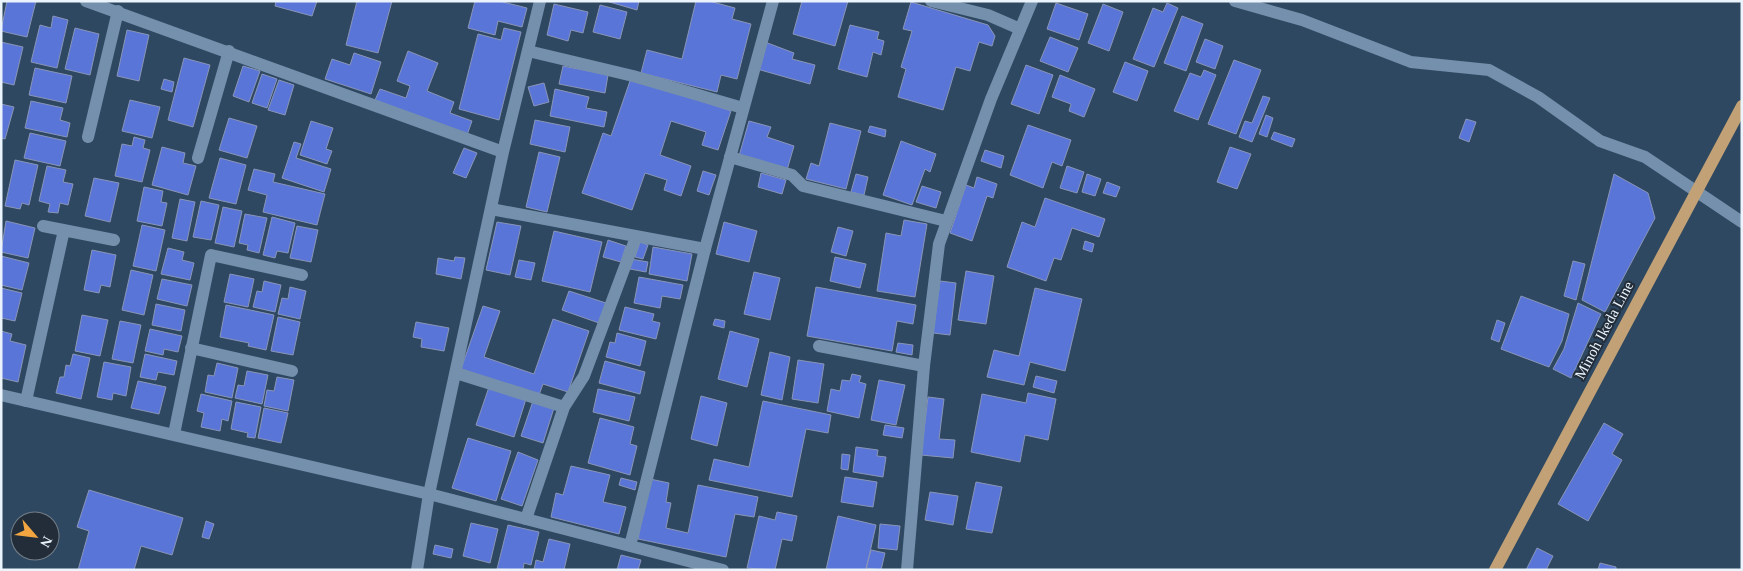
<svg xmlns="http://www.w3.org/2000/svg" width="1743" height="571" font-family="Georgia,serif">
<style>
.building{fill:#5975d7;stroke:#8995b8}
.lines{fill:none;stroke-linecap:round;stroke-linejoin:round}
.lane{stroke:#7490ac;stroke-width:12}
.street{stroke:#7490ac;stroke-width:12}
.primary{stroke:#c1a175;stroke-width:12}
.labels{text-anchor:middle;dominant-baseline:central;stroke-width:4;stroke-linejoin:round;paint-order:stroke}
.street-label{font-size:15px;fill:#ebf4fd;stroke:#222d39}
</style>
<rect width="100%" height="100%" fill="#2f4861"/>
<path class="building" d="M7,1h29l-9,36 -26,-6z
M276,1h41l-5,15 -37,-10z
M357,1h35l-14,52 -32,-8z
M475,1h24l28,7 -5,19 -24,-6 -3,14 -27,-7z
M606,1h33l-2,9z
M696,1h13l26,7 -3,11 19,5 -14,55 -16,-4 -4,17 -76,-19 6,-23 35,9z
M802,1h46l-13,45 -42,-12z
M911,2l77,23 7,11 -3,10 -13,-4 -9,29 -14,-4 -13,43 -45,-13 8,-28 -5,-2 11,-36 -9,-2z
M1056,3l32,11 -9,26 -32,-11z
M1167,3l11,5 -24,59 -21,-8 20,-51 10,4z
M554,4l34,8 -5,21 -12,-3 -3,11 -21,-6z
M1103,4l20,8 -14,39 -21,-8z
M600,5l27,7 -7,27 -27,-7z
M53,16l15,4 -11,48 -26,-6 9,-37 11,3z
M1182,16l21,8 -17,47 -22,-8z
M850,25l29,7 -2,7 7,2 -3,14 -8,-3 -6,25 -29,-8z
M75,28l24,6 -9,41 -25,-6z
M504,28l17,4 -22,88 -40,-11 19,-75 23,6z
M127,30l22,5 -10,46 -22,-5z
M1050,37l28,11 -10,24 -28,-11z
M1205,39l18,7 -8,23 -19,-7z
M1,42l22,5 -9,38 -13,-3z
M765,42l29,11 -2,6 23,6 -5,19 -53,-15z
M408,51l30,12 -11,28 27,11 -4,11 22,8 -5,14 -92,-35 5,-11 26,9 4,-12 -13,-5z
M354,53l27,9 -10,32 -46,-15 7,-20 18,6z
M184,58l26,7 -17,62 -25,-7z
M1234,60l27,10 -25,64 -28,-10z
M1125,62l23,9 -11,30 -24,-9z
M1026,65l27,10 -14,39 -28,-10z
M243,66l17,5 -11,31 -16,-6z
M563,66l45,9 -3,18 -46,-9z
M35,68l37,8 -6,27 -37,-8z
M1204,70l12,5 -18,45 -24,-9 16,-38 11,4z
M262,74l15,5 -10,29 -15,-5z
M1060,75l35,14 -11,28 -15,-6 2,-7 -19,-7z
M631,78l100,33 -13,39 -16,-5 4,-13 -35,-11 -11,34 31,11 -10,30 -17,-6 3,-10 -22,-7 -13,37 -50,-17 21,-60 8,3z
M164,79l10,3 -2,10 -11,-3z
M279,80l15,5 -9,30 -17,-5z
M544,83l5,19 -15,4 -6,-19z
M555,89l34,8 -3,11 21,4 -3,15 -54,-11z
M1263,96l7,2 -18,44 -13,-5 6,-16 7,2z
M130,100l30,7 -8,31 -30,-7z
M31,101l32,7 -3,12 10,3 -3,14 -42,-9z
M1,104l13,3 -9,32 -4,-1z
M1266,115l7,3 -6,19 -8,-3z
M229,118l28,8 -10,32 -28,-8z
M1466,119l10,3 -7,20 -10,-4z
M535,120l35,7 -5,25 -35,-8z
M311,121l22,7 -7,21 6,2 -5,13 -27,-9z
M749,121l22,6 -4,10 27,9 -7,24 -48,-14z
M830,123l31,8 -15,58 -40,-10 5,-16 8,3z
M1028,125l43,15 -9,26 -10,-4 -9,26 -33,-13z
M870,126l16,4 -1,7 -17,-5z
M1274,132l21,7 -3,8 -21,-8z
M30,133l36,8 -6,25 -36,-8z
M134,137l11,3 -2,8 7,2 -8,32 -27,-6 7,-32 10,2z
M901,141l35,13 -6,18 -5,-3 -13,36 -29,-10z
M294,142l7,2 -5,14 35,11 -7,23 -42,-14z
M162,147l23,6 -2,10 13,3 -8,29 -36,-10z
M1230,147l21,7 -14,35 -20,-7z
M464,148l13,5 -11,25 -13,-5z
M985,150l19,6 -3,12 -20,-7z
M539,152l21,5 -13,55 -21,-5z
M220,158l26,7 -10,39 -27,-6z
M15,160l23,5 -9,40 -7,-2 -2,6 -15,-3z
M47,166l19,4 -3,12 10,2 -5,21 -8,-2 -2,10 -10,-1 2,-8 -11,-3z
M1067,166l17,6 -7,21 -17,-5z
M254,169l21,5 -2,8 52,12 -8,31 -54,-13 4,-17 -19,-5z
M703,171l13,4 -7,20 -12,-4z
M761,173l25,7 -4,14 -24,-7z
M856,174l12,3 -4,18 -13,-3z
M1087,174l14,5 -6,17 -13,-4z
M1614,174l34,19 7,25 -50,94 -23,-12z
M977,177l20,7 -4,14 -6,-2 -15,45 -22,-8 16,-48 8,3z
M94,178l25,5 -9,39 -25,-6z
M1107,182l13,5 -4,10 -13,-4z
M922,186l19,6 -5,16 -20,-6z
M144,187l19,4 -2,11 6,1 -5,23 -25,-5z
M1045,198l60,21 -6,18 -27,-9 -11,32 -7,-2 -8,23 -39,-14 15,-45 13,5z
M180,199l15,3 -8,39 -15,-3z
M201,201l18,4 -8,35 -18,-3z
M223,207l19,4 -8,36 -19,-4z
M245,214l22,4 -8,35 -12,-3 1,-5 -9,-2z
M272,217l23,6 -7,30 -11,-2 -2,7 -12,-3z
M904,220l23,4 -12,73 -38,-6 9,-58 15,3z
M6,221l29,7 -7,30 -27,-6z
M497,222l24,4 -11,49 -24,-5z
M724,222l33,9 -8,31 -33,-8z
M142,225l23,5 -9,41 -23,-5z
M297,226l21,4 -7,32 -21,-4z
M838,227l15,4 -7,25 -15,-4z
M554,231l48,11 -12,50 -48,-11z
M608,240l18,6 -5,16 -18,-5z
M1085,241l9,3 -2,8 -9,-3z
M640,242l8,3 -5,14 -8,-2z
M653,247l39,7 -5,27 -38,-7z
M168,248l16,4 -2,8 12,3 -4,17 -29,-6z
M92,250l24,5 -6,32 -9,-2 -2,8 -15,-3z
M1,256l28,7 -7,27 -21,-5z
M455,257l10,1 -4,21 -25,-5 2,-16 16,3z
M835,257l31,7 -6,24 -30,-7z
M631,259l17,3 -2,10 -16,-3z
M519,260l16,3 -4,17 -16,-3z
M1573,261l12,3 -9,36 -12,-4z
M131,270l22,5 -9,40 -22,-5z
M966,271l28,5 -8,48 -28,-4z
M754,272l26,6 -10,42 -26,-6z
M230,274l24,5 -6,28 -24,-5z
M639,277l44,8 -3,14 -18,-3 -2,12 -26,-5z
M162,279l30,6 -5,21 -30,-7z
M264,281l17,4 -6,27 -22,-5 4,-16 5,1z
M940,281l16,2 -6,52 -17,-2z
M290,287l16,4 -6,28 -22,-5 4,-16 6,1z
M816,287l100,18 -3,19 -16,-3 -5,30 -85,-15z
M1,288l21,5 -7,28 -14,-3z
M1035,288l47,11 -17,72 -35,-9 -6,23 -37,-8 7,-27 25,6z
M569,291l37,12 -7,20 -37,-13z
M1521,296l48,18 -7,27 -13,26 -48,-18z
M1578,303l23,11 -30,64 -18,-9 11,-20z
M156,304l29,6 -4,21 -29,-6z
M226,305l48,10 -8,35 -18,-4 1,-3 -29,-6z
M483,306l17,5 -16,46 50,17 19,-55 36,12 -21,61 -25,-8 -4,11 -78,-26z
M625,307l29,7 -2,7 8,2 -4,16 -37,-9z
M82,315l26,5 -8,36 -25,-5z
M278,317l22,5 -7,33 -22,-4z
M715,319l10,2 -1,7 -11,-3z
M1497,320l8,3 -6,19 -8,-3z
M120,321l21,4 -8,38 -21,-4z
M416,322l33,6 -5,23 -23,-4 1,-8 -9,-2z
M150,329l32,7 -4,16 -14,-3 -1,6 -18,-4z
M1,331l11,3 -2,7 16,4 -8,37 -17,-4z
M730,331l29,8 -12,48 -29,-8z
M617,333l29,8 -6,25 -34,-9 4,-15 5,1z
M898,343l15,2 -1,10 -16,-3z
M770,352l20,5 -8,43 -21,-5z
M73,354l17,4 -9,41 -25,-6 4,-16h4l2,-12 4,1z
M145,354l32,7 -3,14 -16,-3 -2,8 -16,-3z
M798,360l26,4 -6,39 -26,-4z
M605,361l40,11 -5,22 -41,-11z
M104,362l27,5 -5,29 -13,-3 -1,7 -15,-3z
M217,363l21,5 -6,30 -27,-6 3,-17 6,1z
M247,371l21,4 -6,29 -27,-6 3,-13 6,1z
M852,374l9,2 -2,6 7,2 -7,34 -32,-7 4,-22 9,2 2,-11 8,1z
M1036,376l21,5 -3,12 -21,-6z
M277,377l17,3 -6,31 -24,-5 3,-16 7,1z
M879,380l26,5 -9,40 -25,-5z
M138,381l28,6 -7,27 -28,-6z
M489,387l37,12 -12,38 -38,-12z
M598,389l37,8 -6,24 -36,-9z
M1028,393l28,6 -8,41 -23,-5 -5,27 -49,-10 11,-58 44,9z
M201,394l31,7 -4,20 -6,-2 -2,12 -19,-4 3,-14 -7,-2z
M701,396l26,7 -10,43 -26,-7z
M928,397l16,2 -5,40 16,1 -2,18 -32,-3z
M533,401l21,7 -11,35 -22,-7z
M763,401l68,14 -3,18 -22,-4 -14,68 -83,-17 5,-21 35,8z
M236,402l25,5 -6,31 -8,-1 1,-4 -17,-4z
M264,408l24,5 -7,30 -23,-5z
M600,418l34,9 -4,17 7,2 -7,29 -42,-12z
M1604,423l19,11 -11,20 10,6 -34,61 -30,-17z
M885,425l19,3 -2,10 -19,-3z
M468,438l43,13 -15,50 -44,-13z
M856,447l22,3 -1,6 9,1 -3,20 -30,-5z
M518,452l20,8 -16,46 -21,-7z
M842,454l8,1 -2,15 -7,-1z
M571,466l39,9 -7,27 23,5 -7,27 -68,-17 5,-24 7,2z
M845,477l32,5 -4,25 -32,-5z
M621,478l16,4 -2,8 -16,-5z
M650,479l19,4 -3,19 5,1 -5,25 22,5 10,-48 60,12 -4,20 -19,-3 -9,43 -88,-18z
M976,482l26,5 -10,46 -26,-4z
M89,490l94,28 -11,37 -31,-9 -7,24h-56l11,-39 -12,-4z
M930,492l28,4 -5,29 -28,-5z
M777,512l20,4 -5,25 -10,-2 -7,31 -28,-2 12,-52 16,4z
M838,516l38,9 -10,45h-40z
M206,521l8,3 -5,15 -7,-2z
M471,523l27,6 -8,34 -27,-7z
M880,524l20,2 -3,24 -19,-2z
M508,525l31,7 -8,33 -7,-2 -1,7 -26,-1z
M549,539l21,5 -6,26h-30l2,-10 7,2z
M435,545l18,4 -2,9 -18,-4z
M1537,548l16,8 -7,14h-20z
M871,550l14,3 -4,17 -15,-2z
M621,555l20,5 -3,10h-21z
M1600,563l16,4v3h-18z"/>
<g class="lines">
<path class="lane" d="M931,1l57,14 32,14
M528,51l105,25 110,32
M88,137l30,-126
M730,157l62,18 11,11 143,35
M198,158l31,-107
M491,209l214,40
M43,226l71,14
M819,346l105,20
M191,348l101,23
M456,373l108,34
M26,401l38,-171
M174,434l37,-179 91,20
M526,519l38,-112 20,-31 52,-139"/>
<path class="street" d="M86,1l417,151
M1235,1l67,19 109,42 78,8 49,27 62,44 45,16 97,65
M1,395l428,99 294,76
M630,546l75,-297 68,-248
M417,570l12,-76 74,-342 37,-151
M907,570l17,-204 15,-122 52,-145 41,-98"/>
<path class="primary" d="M1495,570l247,-464"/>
</g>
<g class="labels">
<g class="street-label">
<text transform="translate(1604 330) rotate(-62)">Minoh Ikeda Line</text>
</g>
</g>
<rect width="1743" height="571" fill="none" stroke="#ebf4fd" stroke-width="5"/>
<g transform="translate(35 536) rotate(118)"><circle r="24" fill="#222d39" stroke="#727d87"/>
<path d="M0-4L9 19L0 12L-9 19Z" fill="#f2a541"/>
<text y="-8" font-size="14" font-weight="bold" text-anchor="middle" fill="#ebf4fd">N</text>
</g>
</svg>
